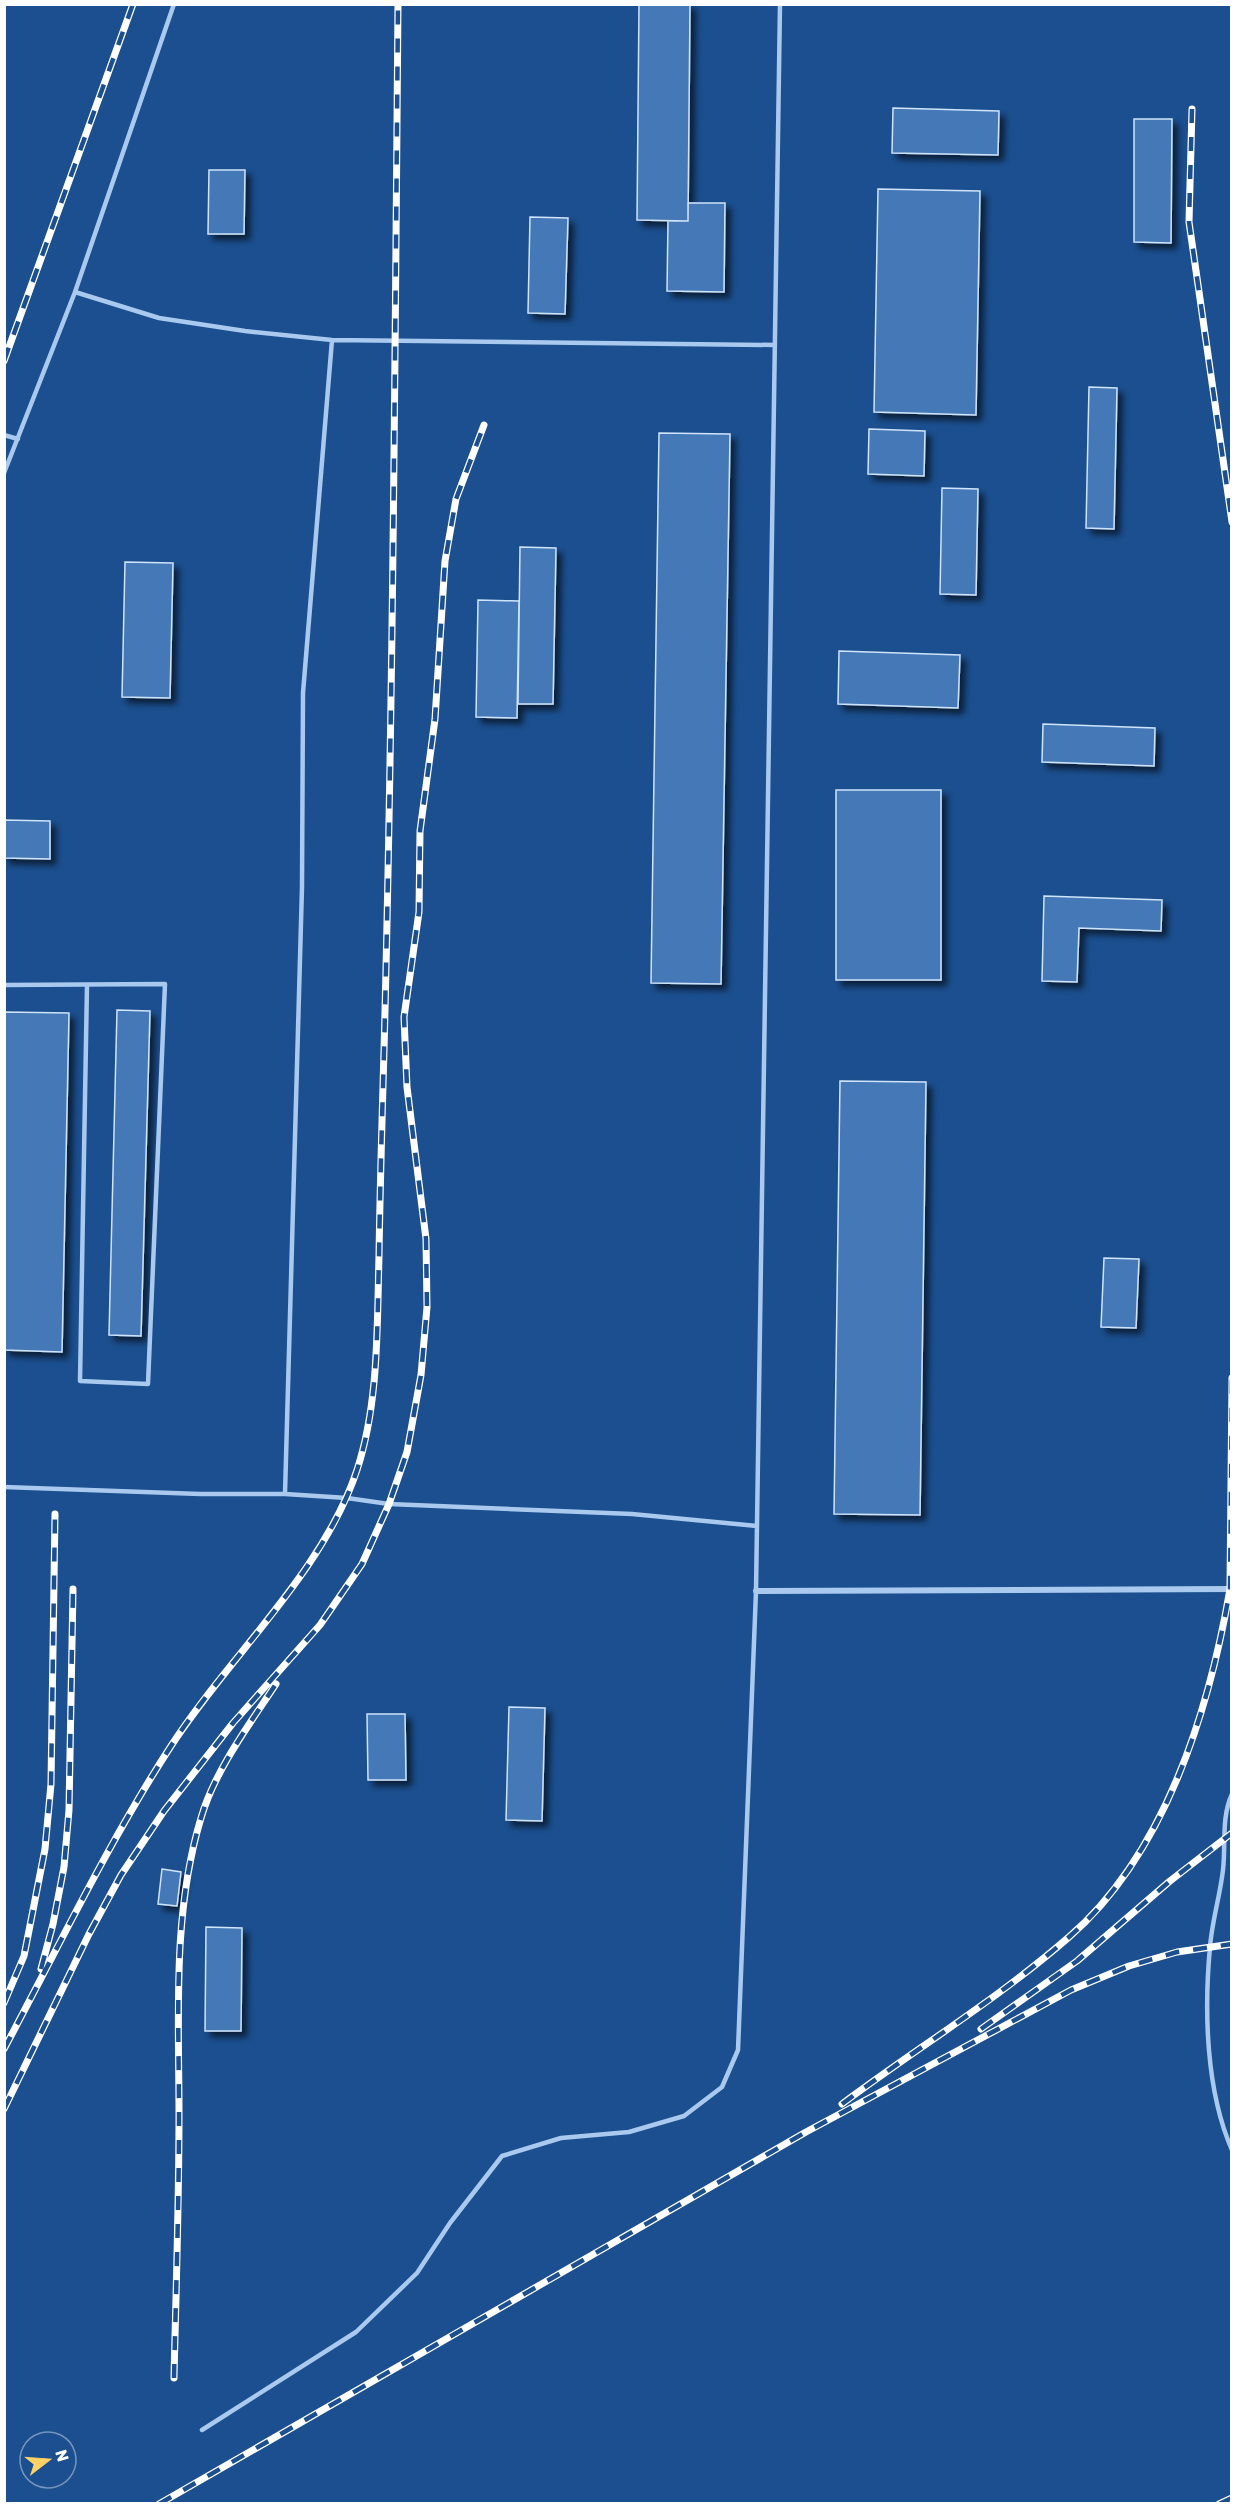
<svg xmlns="http://www.w3.org/2000/svg" width="1236" height="2508" font-family="Rubik,sans-serif">
<style>
.building{fill:#4478b7;stroke:#cfe3fa;stroke-width:1.5;filter:url(#shadow)}
.lines{fill:none;stroke-linecap:round;stroke-linejoin:round}
.service{stroke:#a9c9ee;stroke-width:4.5}
.minor{stroke:#a9c9ee;stroke-width:6}
.rail-casing{stroke:#fff;stroke-width:7}
.rail{stroke:#1b4f8f;stroke-width:4.5;stroke-dasharray:14;stroke-linecap:butt}
</style>
<defs>
<filter id="shadow"><feDropShadow dx="5.5" dy="5.5" stdDeviation="3" flood-color="#0009"/></filter>
</defs>
<rect width="100%" height="100%" fill="#1b4f8f"/>
<path class="building" d="M639,4h51l-2,217 -51,-1z
M893,108l106,3 -1,44 -106,-2z
M1134,119h38l-1,124 -37,-1z
M209,170h36l-1,64h-36z
M878,189l102,2 -4,224 -102,-3z
M688,203h37l-1,89 -57,-1 1,-70h20z
M530,217l38,1 -3,96 -37,-1z
M1089,387l28,1 -3,141 -28,-1z
M869,429l56,2 -1,45 -56,-2z
M659,433l71,1 -9,550 -70,-1z
M942,488l36,1 -2,106 -36,-1z
M520,547l36,1 -3,156h-35z
M125,562l48,1 -3,135 -48,-1z
M478,600l41,1 -2,117 -41,-1z
M839,651l121,4 -2,53 -120,-4z
M1043,724l112,4 -1,38 -112,-4z
M836,790h105v190h-105z
M4,820l46,1v38l-46,-1z
M1044,896l118,4 -1,31 -82,-3 -2,54 -35,-1z
M117,1010l33,1 -9,325 -32,-1z
M4,1012l65,1 -7,339 -58,-2z
M840,1081l86,1 -6,433 -86,-1z
M1104,1258l35,1 -3,69 -35,-1z
M509,1707l36,1 -3,113 -36,-1z
M367,1714h38l1,66h-38z
M162,1869l19,3 -4,34 -19,-2z
M206,1927l36,1 -1,103h-36z"/>
<g class="lines">
<path class="service" d="M75,292l84,26 86,13 87,9 443,5
M4,435l14,4
M4,473l71,-181 99,-288
M4,985l161,-1 -17,400 -68,-3 7,-396
M4,1487l196,7h85l62,4 42,6 243,10 125,12
M285,1494l17,-607 1,-194 29,-353
M1232,1794c-11,24 -6,50 -9,76 -3,26 -11,51 -13,77 -6,64 -4,144 22,203
M202,2430l154,-98 61,-59 33,-50 52,-67 59,-18 68,-6 55,-16 38,-29 16,-37 18,-459 24,-1587"/>
<path class="minor" d="M756,1591l476,-2"/>
<defs>
<path id="rail" d="M1192,109l-3,113 43,300
M4,361l129,-357
M41,1969l12,-45 11,-57 5,-57 4,-221
M4,2003l20,-47 21,-107 6,-65 4,-270
M981,2029l96,-68 93,-80 62,-48
M4,2049c54,-101 104,-206 167,-303 58,-90 152,-173 186,-276 22,-67 20,-144 22,-214 1,-68 3,-137 5,-205 9,-349 11,-698 14,-1047
M842,2104c75,-56 156,-105 227,-167 96,-83 140,-226 161,-348l2,-211
M4,2109l85,-175 32,-59 43,-64 69,-88 87,-98 42,-61 27,-60 18,-52 14,-77 6,-68 -1,-68 -19,-152 -3,-70 15,-105 1,-81 15,-112 10,-158 11,-62 28,-74
M174,2378c2,-87 5,-175 5,-263 0,-99 -7,-201 22,-297 14,-48 48,-93 75,-134
M159,2504l647,-372 265,-142 58,-24 48,-14 55,-8
M1219,2504l13,-6"/>
</defs>
<use href="#rail" class="rail-casing"/>
<use href="#rail" class="rail"/>
</g>
<rect width="1236" height="2508" fill="none" stroke="#ffffff" stroke-width="12"/>
<g transform="translate(48 2460) rotate(73)"><circle r="28" fill="#1b4f8f" stroke="#7695bc" stroke-width="1.5"/>
<path d="M0-4.5L10 22L0 15L-10 22Z" fill="#ffd166"/>
<text y="-9" font-size="16" font-weight="bold" text-anchor="middle" fill="#ffffff">N</text>
</g>
</svg>
